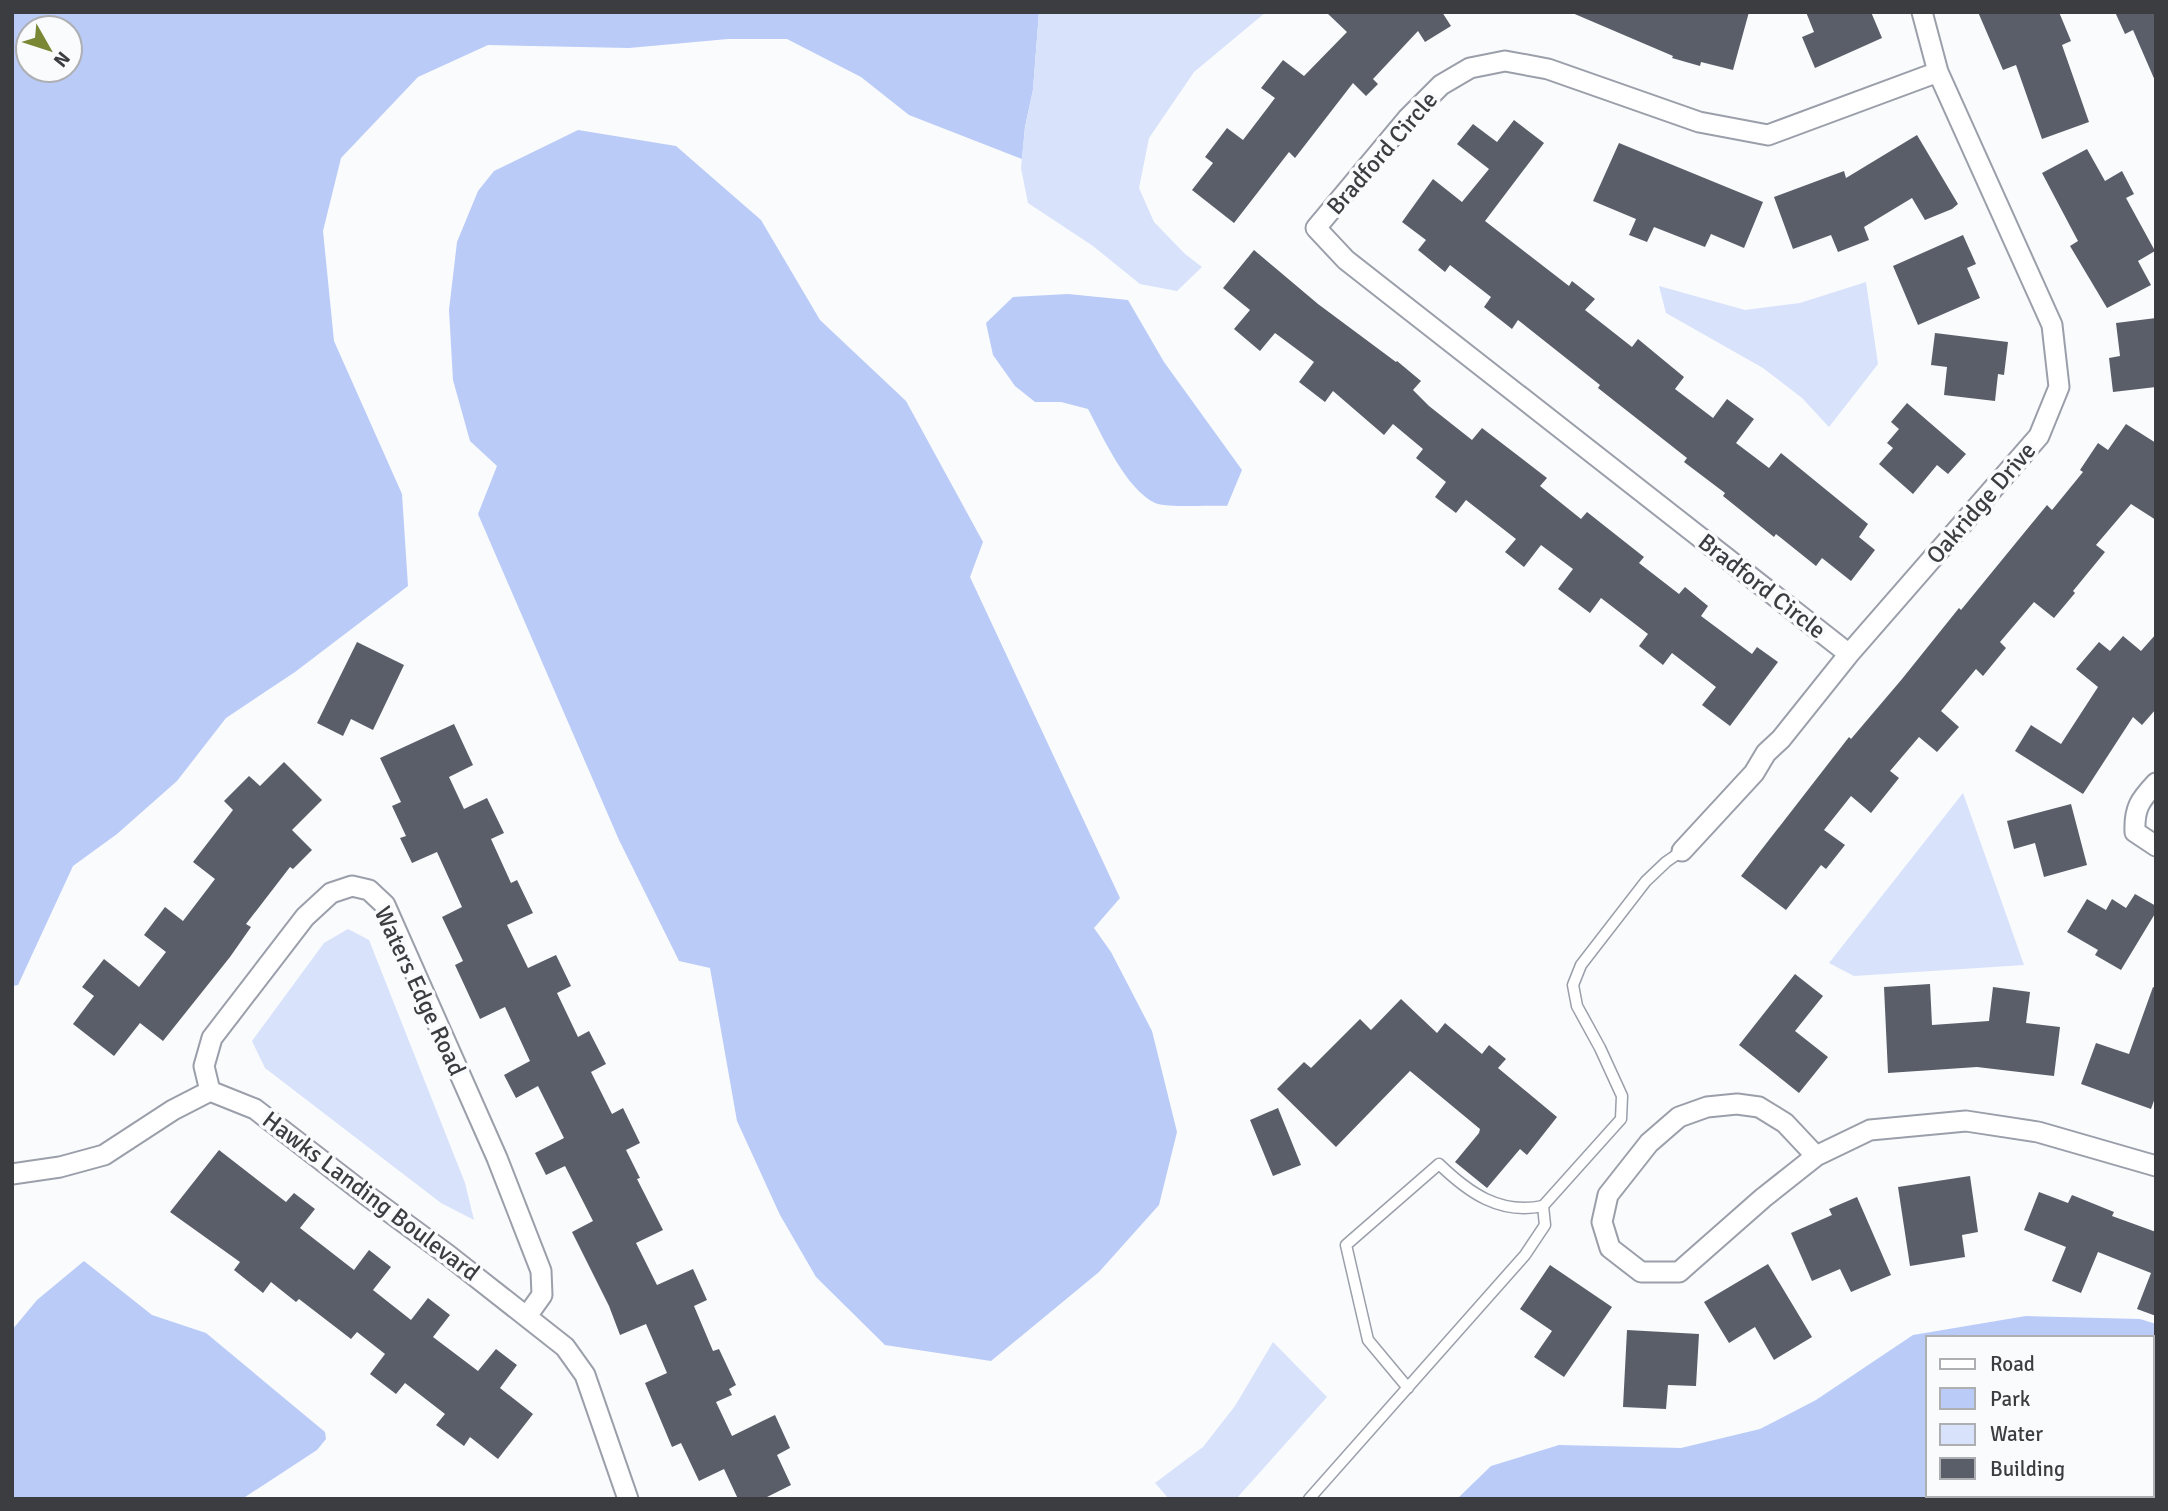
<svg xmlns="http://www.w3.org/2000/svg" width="2168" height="1511" font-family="Signika,sans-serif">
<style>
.green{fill:#bacbf7;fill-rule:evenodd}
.water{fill:#d8e2fb}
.building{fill:#5a5e69}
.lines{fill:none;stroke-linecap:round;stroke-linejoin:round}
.lane-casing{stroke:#9a9faa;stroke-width:13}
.street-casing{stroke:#9a9faa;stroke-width:23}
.lane{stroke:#fff;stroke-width:10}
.street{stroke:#fff;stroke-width:19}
.labels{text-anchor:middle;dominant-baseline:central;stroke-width:7;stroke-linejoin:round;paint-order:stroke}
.street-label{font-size:24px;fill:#3b3d41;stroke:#f9fbfd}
</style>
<rect width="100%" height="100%" fill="#f9fbfd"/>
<path class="green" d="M12,12h1027l-6,78 -8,37 -3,32 -113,-44 -48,-38 -74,-38h-59l-99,9 -141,-3 -70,32 -77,81 -18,73 11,110 68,153 6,92 -113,86 -69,46 -49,63 -60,53 -44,32 -55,119 -6,1zM28,28h42v42h-42z
M578,130l98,16 85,74 59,100 86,81 77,141 -13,35 150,321 -26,30 17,24 41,79 25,101 -18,73 -60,67 -108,89 -106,-16 -69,-68 -36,-62 -43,-94 -27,-153 -31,-7 -60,-121 -141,-326 19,-48 -27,-25 -17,-61 -4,-70 8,-68 21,-51 16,-20z
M1068,294l60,6 36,62 78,108 -15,36c-14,-1 -62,2 -72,-3 -29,-14 -52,-66 -67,-94l-27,-7h-26l-20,-16 -22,-31 -7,-32 27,-26z
M84,1261l68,54 54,18 119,99 1,7 -9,11 -75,49h-230v-169l25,-30z
M2026,1316l114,3 16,5v175h-699l34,-33 68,-21 122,3 79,-19 56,-29 97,-65zM1928,1338h224v157h-224z"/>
<path class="water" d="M1039,12h227l-72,60 -45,66 -10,50 15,34 31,32 17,13 -25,24 -37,-7 -47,-38 -65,-43 -7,-35 4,-41 8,-37z
M1866,282l12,82 -49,63 -27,-29 -39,-30 -97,-55 -7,-27 86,24 55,-7z
M1963,793l61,172 -170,11 -25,-13z
M348,929l21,11 96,243 9,37 -33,-17 -176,-135 -13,-27 72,-98z
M1273,1342l54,55 -91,102h-67l-14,-16 48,-36 32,-41z"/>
<path class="building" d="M1326,12h116l9,14 -26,16 -7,-11 -45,48 5,5 -12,12 -13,-13 -58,75 -6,-6 -55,71 -42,-33 21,-27 -8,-6 22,-29 16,12 32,-42 -14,-10 22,-28 21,16 43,-44z
M1570,12h179l-16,58 -32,-8 -1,4 -28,-8 1,-2z
M1806,12h65l11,26 -67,30 -13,-31 12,-5z
M1978,12h81l12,29 -9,4 27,77 -47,17 -26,-74 -13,5z
M2115,12h41v71l-23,-53 -8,4z
M1514,120l30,23 -59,78 84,65 3,-5 23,18 -10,11 47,37 6,-8 46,38 -9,12 38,29 14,-19 27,20 -18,24 33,25 12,-15 87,71 -9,13 16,13 -24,31 -29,-23 -6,8 -40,-32 -2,3 -51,-41 2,-3 -41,-31 3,-4 -89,-70 2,-3 -82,-65 -6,9 -28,-22 7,-10 -41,-32 -5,7 -27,-22 8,-10 -24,-18 31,-43 29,23 27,-33 -32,-25 16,-20 24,18z
M1917,135l41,69 -6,5 -27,11 -13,-22 -48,29 5,13 -31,12 -7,-17 -38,14 -19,-52 70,-26 2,7z
M1619,143l144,59 -19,46 -33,-14 -6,13 -51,-20 -7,15 -18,-7 7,-16 -43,-18z
M2087,149l18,32 17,-10 12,23 -8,4 29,53 -17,10 13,24 -44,23 -37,-62 8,-5 -36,-68z
M1963,235l13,29 -9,4 13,30 -62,27 -25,-59z
M1254,250l64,54 78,58 1,-1 24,20 -8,9 16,16 43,34 10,-12 65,50 -7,8 41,33 6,-7 57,45 -5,6 40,31 6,-7 23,19 -7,10 51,38 5,-7 21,15 -48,64 -28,-21 14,-18 -44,-34 -9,12 -24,-19 9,-12 -47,-36 -11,15 -32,-24 15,-20 -32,-24 -17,22 -19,-15 11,-13 -50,-39 -10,13 -21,-16 11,-15 -30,-24 7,-9 -30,-25 -9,11 -51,-44 -8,11 -26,-20 15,-20 -39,-29 -15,18 -26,-22 16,-19 -27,-22z
M2156,318v69l-43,5 -4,-34 11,-2 -4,-33z
M1935,333l73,9 -4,33 -6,-1 -3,27 -51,-6 3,-28 -16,-2z
M1907,403l59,51 -18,20 -11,-9 -24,29 -34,-30 14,-16 -6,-5 12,-14 -8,-7z
M2126,424l30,19v77l-25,-16 -35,41 9,7 -32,39 2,2 -21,25 -20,-16 -34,40 6,6 -23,28 -7,-7 -35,42 18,16 -22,25 -18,-15 -29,34 9,7 -28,35 -20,-17 -27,34 21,15 -19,24 -5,-4 -35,45 -45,-34 108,-139 2,2 51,-60 57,-71 2,2 86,-105 5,5 31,-38 -3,-2 18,-27 10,7z
M2156,634v75l-14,16 -9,-8 -50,77 -68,-43 16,-26 30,19 37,-57 -22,-18 23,-27 11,9 13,-15 18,15z
M357,642l47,23 -31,65 -22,-11 -8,17 -26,-13z
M454,724l19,41 -24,12 15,32 23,-11 17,35 -13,6 20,44 6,-3 16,33 -26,12 21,43 28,-13 15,31 -14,7 21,44 11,-6 17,33 -15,8 21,42 11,-6 17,35 -14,7 14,28 -3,1 26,51 -27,13 21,42 36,-16 14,31 -13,6 19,45 6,-2 17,36 -7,4 3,6 -16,7 16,34 43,-21 15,33 -13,7 14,30 -28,14h-25l-14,-30 -25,12 -18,-38 -9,4 -27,-64 22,-10 -21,-49 -26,11 -11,-29 -37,-74 21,-11 -28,-55 -19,9 -11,-22 29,-15 -26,-52 -22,12 -12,-23 26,-14 -25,-54 -25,12 -25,-54 8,-4 -21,-44 20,-10 -25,-55 -25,11 -12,-25 6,-2 -14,-30 9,-4 -21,-44z
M284,762l38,38 -30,30 20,20 -19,19 -3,-2 -44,57 5,3 -21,30 -67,84 -23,-18 -26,33 -41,-32 21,-28 -12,-9 22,-28 35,28 27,-35 -22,-17 21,-28 18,14 32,-42 -22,-17 40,-52 -9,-9 25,-25 11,10z
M2071,804l16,61 -43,12 -9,-34 -21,6 -7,-28z
M2135,894l21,12v6l-35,58 -26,-15 3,-5 -31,-18 20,-33 19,11 6,-11 14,9z
M1795,974l28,22 -28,35 33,26 -29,36 -60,-48z
M1930,984l2,41 57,-4 4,-34 37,5 -4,31 34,4 -6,49 -77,-9 -89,6 -4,-86z
M2153,987l3,1v107l-5,14 -70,-25 15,-41 33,11z
M1401,999l36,34 8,-10 37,31 7,-9 17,14 -8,9 59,49 -30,38 -7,-6 -33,39 -32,-26 24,-29 1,-4 -70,-58 -74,76 -59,-58 27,-27 7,6 49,-49 11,11z
M1278,1108l23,57 -28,11 -23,-56z
M219,1150l67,52 8,-9 21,16 -15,19 54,42 15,-20 22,17 -18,23 38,30 17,-22 22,17 -17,22 45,34 18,-22 21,16 -17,23 33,26 -35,45 -28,-22 -6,9 -28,-21 9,-11 -40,-31 -9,11 -26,-20 15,-20 -28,-22 -6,7 -52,-40 -3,3 -25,-20 -8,11 -29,-23 6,-8 -70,-50z
M1970,1176l8,56 -16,3 3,22 -55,9 -12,-79z
M2039,1192l29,11 4,-8 42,17 -2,4 44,16v84l-19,-7 14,-36 -53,-21 -17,41 -29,-12 14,-34 -42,-17z
M1857,1197l34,78 -40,17 -11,-23 -28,12 -21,-48 41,-18 -3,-6z
M1768,1264l44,73 -38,23 -19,-33 -26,16 -25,-41z
M1550,1265l62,42 -48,70 -30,-20 18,-26 -32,-22z
M1627,1330l72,4 -3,52 -28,-1 -2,24 -43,-2z"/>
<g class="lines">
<defs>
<path id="lane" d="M1408,1388l-40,-48 -22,-95 93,-81c30,29 61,51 104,42l78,-87 1,-23 -22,-48 -23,-42 -4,-21 8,-20 65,-84 20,-19 16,-11
M1309,1499l216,-244 20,-30 -2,-19"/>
<path id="street" d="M1849,654l-503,-394 -30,-32 91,-109 34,-34 29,-17 35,-7 43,8 151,53 69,13 170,-63
M2156,783c-16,17 -22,25 -21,49l21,14
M1682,851l72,-78 12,-20 15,-14 68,-85 190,-218 20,-49 -7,-62 -114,-253 -16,-60
M210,1091l-6,-25 8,-28 93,-121 26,-24 21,-7 17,4 16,15 112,253 44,113 1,24 -15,21
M1816,1156l-31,-33 -26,-16 -22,-3 -30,3 -28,10 -30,26 -41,52 -6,27 8,26 31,24h38l84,-74 53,-42 54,-26 96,-9 72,11 118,34
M12,1174l48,-7 44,-12 69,-45 37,-19 45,18 110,85 83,61 117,92 20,28 43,124"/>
</defs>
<use href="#lane" class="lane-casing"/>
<use href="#street" class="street-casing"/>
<use href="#lane" class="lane"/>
<use href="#street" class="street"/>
</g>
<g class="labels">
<g class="street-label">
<text transform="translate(1382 153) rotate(-49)">Bradford Circle</text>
<text transform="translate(1981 503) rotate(-49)">Oakridge Drive</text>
<text transform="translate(1762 586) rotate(38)">Bradford Circle</text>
<text transform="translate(420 991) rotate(65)">Waters Edge Road</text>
<text transform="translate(371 1196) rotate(37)">Hawks Landing Boulevard</text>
</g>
</g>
<rect width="2168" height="1511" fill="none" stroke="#3b3d41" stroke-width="28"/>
<rect x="1926" y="1336" width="228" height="161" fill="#f9fbfd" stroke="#adafb2" stroke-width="2"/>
<rect x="1940" y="1359" width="35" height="10" fill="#ffffff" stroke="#adafb2" stroke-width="2"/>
<text x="1990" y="1371" font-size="21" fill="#3b3d41">Road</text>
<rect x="1940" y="1388" width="35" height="21" fill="#bacbf7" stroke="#adafb2" stroke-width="2"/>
<text x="1990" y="1406" font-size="21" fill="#3b3d41">Park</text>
<rect x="1940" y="1424" width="35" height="21" fill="#d8e2fb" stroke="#adafb2" stroke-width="2"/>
<text x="1990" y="1441" font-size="21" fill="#3b3d41">Water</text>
<rect x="1940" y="1458" width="35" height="21" fill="#5a5e69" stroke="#adafb2" stroke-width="2"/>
<text x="1990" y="1476" font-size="21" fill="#3b3d41">Building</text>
<g transform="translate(49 49) rotate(129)"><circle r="33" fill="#f9fbfd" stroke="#adafb2" stroke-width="2"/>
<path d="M0-5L12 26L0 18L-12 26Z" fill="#7a8735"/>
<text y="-10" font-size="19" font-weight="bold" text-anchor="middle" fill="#3b3d41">N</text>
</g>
</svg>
